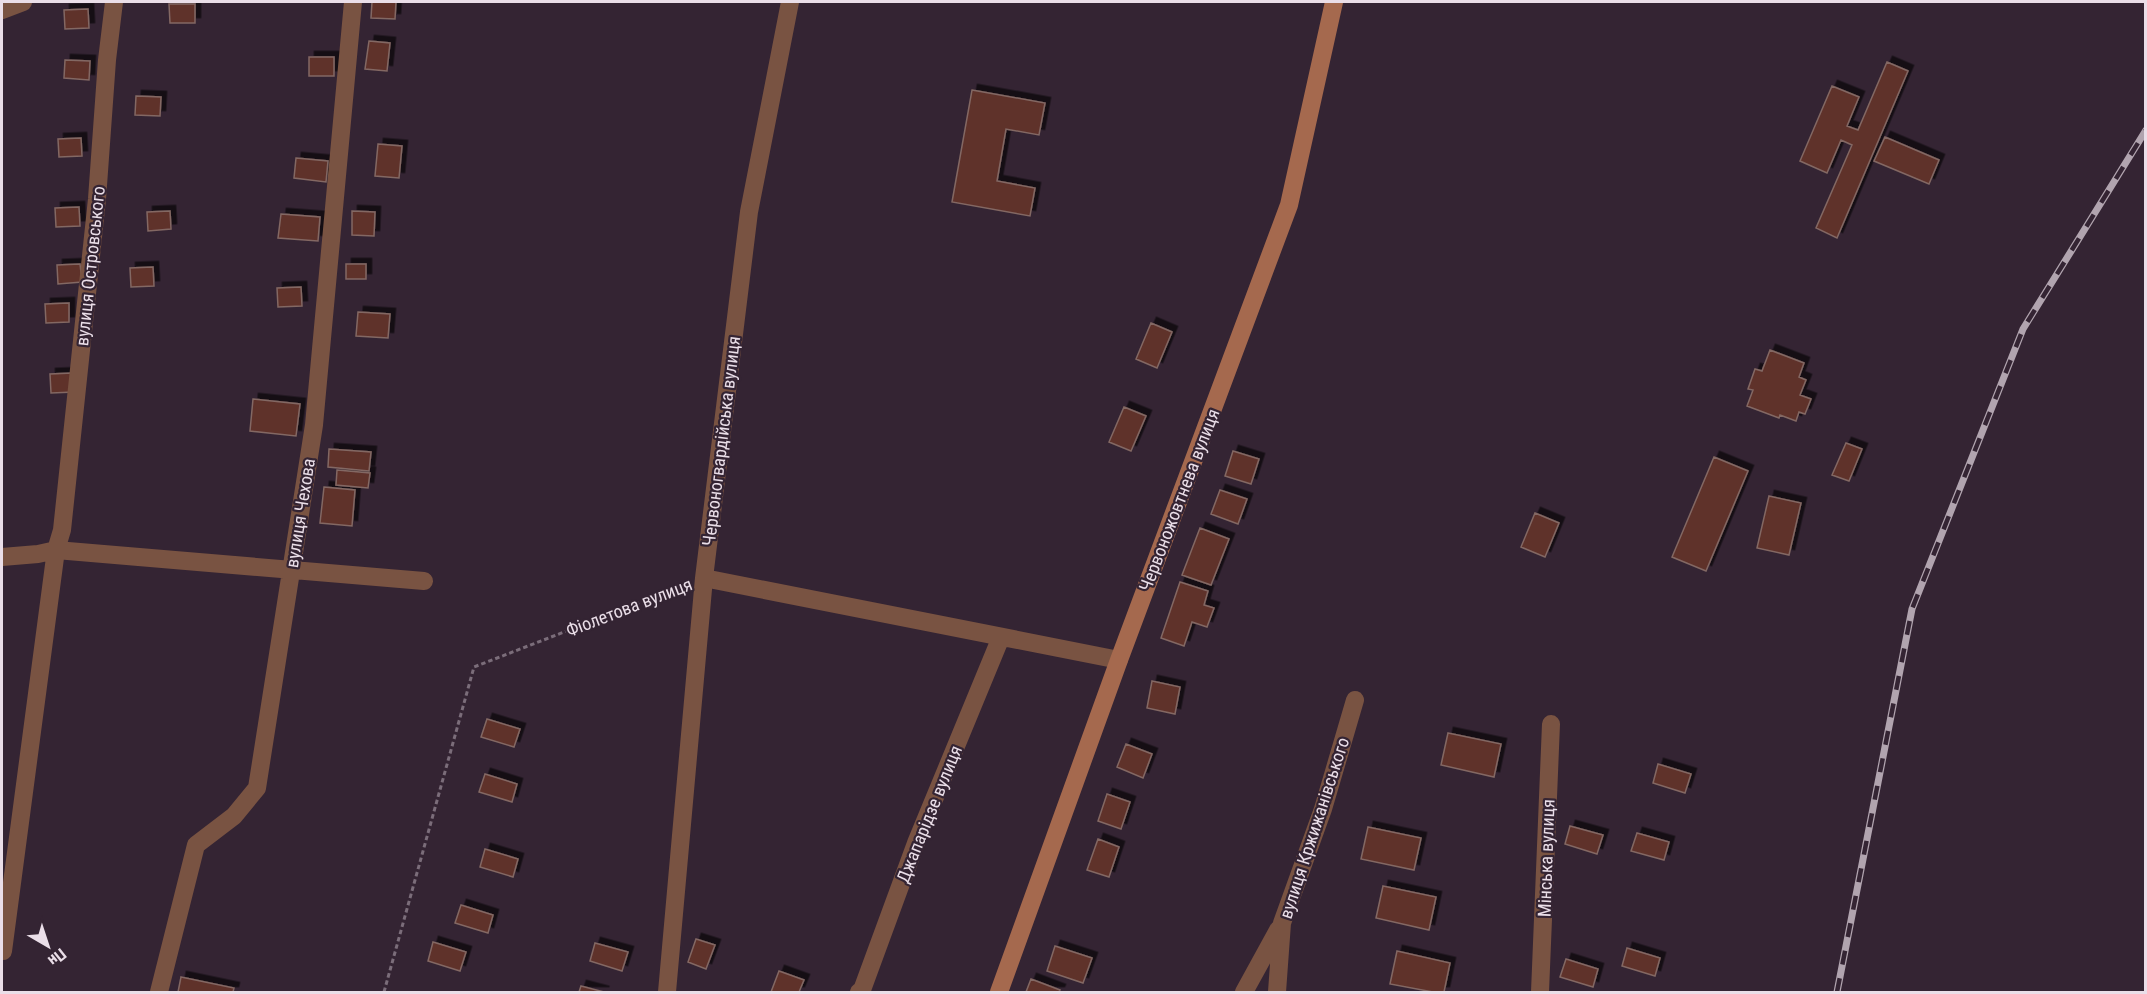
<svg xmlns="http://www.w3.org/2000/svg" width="2147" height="994" font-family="'Roboto Condensed',sans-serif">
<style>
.building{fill:#5f312b;stroke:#836863;stroke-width:1.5;filter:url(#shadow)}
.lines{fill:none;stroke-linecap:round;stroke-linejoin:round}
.path{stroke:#7b6d7a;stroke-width:3;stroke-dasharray:4.5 3;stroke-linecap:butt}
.street{stroke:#795342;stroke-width:18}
.secondary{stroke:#a5694e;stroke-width:18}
.rail-casing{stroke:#b1a4af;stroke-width:7}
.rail{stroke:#342433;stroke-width:4.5;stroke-dasharray:14;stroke-linecap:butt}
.labels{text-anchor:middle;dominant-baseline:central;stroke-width:4.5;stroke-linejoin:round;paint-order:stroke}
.street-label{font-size:18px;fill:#eadee8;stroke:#342433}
</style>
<defs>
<filter id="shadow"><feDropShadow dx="5.5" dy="-5.5" stdDeviation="0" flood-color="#0009"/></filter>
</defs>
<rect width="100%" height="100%" fill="#342433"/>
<path class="building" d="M372,2h24l-1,17 -24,-1z
M169,4h26v19h-25z
M88,9l1,19 -24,1 -1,-19z
M369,41l21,2 -3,28 -22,-2z
M309,57h25v19h-25z
M65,60l25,1 -1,19 -25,-2z
M1887,62l21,9 -71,167 -21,-10 36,-83 -11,-5 -14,33 -27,-12 32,-75 27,11 -12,29 11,4z
M972,90l73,13 -6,32 -33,-6 -9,52 38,7 -5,28 -78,-14z
M136,96l25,1 -1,19 -25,-1z
M1885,137l54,23 -10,24 -55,-23z
M81,138l1,18 -23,1 -1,-18z
M378,144l24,2 -3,32 -24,-2z
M296,158l32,3 -2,21 -32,-4z
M79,207l1,19 -24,1 -1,-19z
M170,211l1,18 -23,2 -1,-19z
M352,211l23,1 -1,24 -22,-1z
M281,214l39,3 -2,24 -40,-3z
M80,264l2,18 -24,2 -1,-19z
M346,264h20v15h-20z
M153,267l1,19 -23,1 -1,-19z
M301,287l1,19 -24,1 -1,-19z
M69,303v19l-23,1 -1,-19z
M358,312l32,2 -2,24 -32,-2z
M1151,323l21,9 -15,36 -21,-9z
M1770,350l34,13 -5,14 7,3 -6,15 11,4 -6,15 -6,-2 -3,9 -16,-6 -1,3 -32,-12 6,-16 -5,-1 7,-20 7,2z
M73,373l1,19 -23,1 -1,-19z
M253,399l47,5 -4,32 -46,-5z
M1124,407l22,9 -15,35 -22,-9z
M1846,443l16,6 -13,32 -17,-6z
M329,449l42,3 -2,19 -41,-4z
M1233,451l26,8 -8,25 -26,-8z
M1714,457l34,14 -42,100 -34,-14z
M337,470l33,3 -2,15 -32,-3z
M324,487l31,3 -3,36 -32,-3z
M1220,490l27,9 -9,25 -27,-10z
M1769,496l32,7 -12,52 -32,-7z
M1535,513l24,10 -14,34 -24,-10z
M1200,528l29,11 -18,46 -29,-10z
M1180,582l28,9 -4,14 10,3 -7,19 -15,-5 -8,24 -23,-8z
M1152,681l28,6 -5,27 -28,-6z
M487,719l33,10 -6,18 -33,-10z
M1448,733l53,11 -7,33 -53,-12z
M1126,744l26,10 -9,24 -26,-11z
M1658,764l33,10 -6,19 -32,-10z
M485,774l32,10 -5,18 -33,-10z
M1107,794l23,8 -9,27 -23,-8z
M1570,826l33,9 -6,19 -32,-10z
M1368,827l53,11 -7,32 -53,-11z
M1637,833l32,9 -5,18 -33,-9z
M1098,839l21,8 -10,30 -22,-7z
M485,849l33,10 -5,18 -33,-10z
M1383,886l53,11 -7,33 -53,-12z
M461,905l32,10 -5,18 -33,-10z
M696,939l19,6 -9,24 -18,-7z
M433,942l33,10 -6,19 -32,-10z
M595,943l33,9 -6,19 -32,-10z
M1055,946l37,12 -9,25 -36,-12z
M1627,948l33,10 -5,18 -33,-10z
M1397,951l53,12 -6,29h-11l-43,-8z
M1566,959l32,10 -5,18 -33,-10z
M779,971l25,9 -5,12h-28z
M181,977l53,11 -1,4h-55z
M1031,979l29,11 -1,2h-33z
M581,986l23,6h-25z"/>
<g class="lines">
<path class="path" d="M384,992l90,-325 211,-82"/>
<path class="street" d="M2,10l21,-8
M2,557l36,-3 18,-4 6,-20 35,-331 10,-139 7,-58
M704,578l415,82
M3,951l53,-401 368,31
M159,992l37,-147 38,-29 23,-28 57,-363 39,-423
M667,992l37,-414 45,-366 41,-210
M859,992l3,-2 54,-147 85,-206
M1244,992l34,-62
M1277,992l5,-69 41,-114 32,-109
M1540,992l11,-268"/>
<path class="secondary" d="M999,992l120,-332 170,-455 45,-203"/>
<defs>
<path id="rail" d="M1837,992l75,-383 111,-280 123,-199"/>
</defs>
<use href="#rail" class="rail-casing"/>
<use href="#rail" class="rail"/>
</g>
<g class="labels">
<g class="street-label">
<text transform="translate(90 266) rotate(-84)">вулиця Островського</text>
<text transform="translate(721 441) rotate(-83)">Червоногвардійська вулиця</text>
<text transform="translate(1179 500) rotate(-69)">Червоножовтнева вулиця</text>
<text transform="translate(300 513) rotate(-81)">вулиця Чехова</text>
<text transform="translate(629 607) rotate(-21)">Фіолетова вулиця</text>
<text transform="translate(929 814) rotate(-68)">Джапарідзе вулиця</text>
<text transform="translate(1314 828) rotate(-72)">вулиця Кржижанівського</text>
<text transform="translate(1546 858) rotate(-88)">Мінська вулиця</text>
</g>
</g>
<rect width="2147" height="994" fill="none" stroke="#eadee8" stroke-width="6"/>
<g transform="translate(48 946) rotate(141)" stroke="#342433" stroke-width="4.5" paint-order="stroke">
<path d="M0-4.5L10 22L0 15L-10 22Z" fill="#eadee8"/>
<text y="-9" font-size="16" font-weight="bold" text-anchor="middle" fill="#eadee8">Пн</text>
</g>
</svg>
